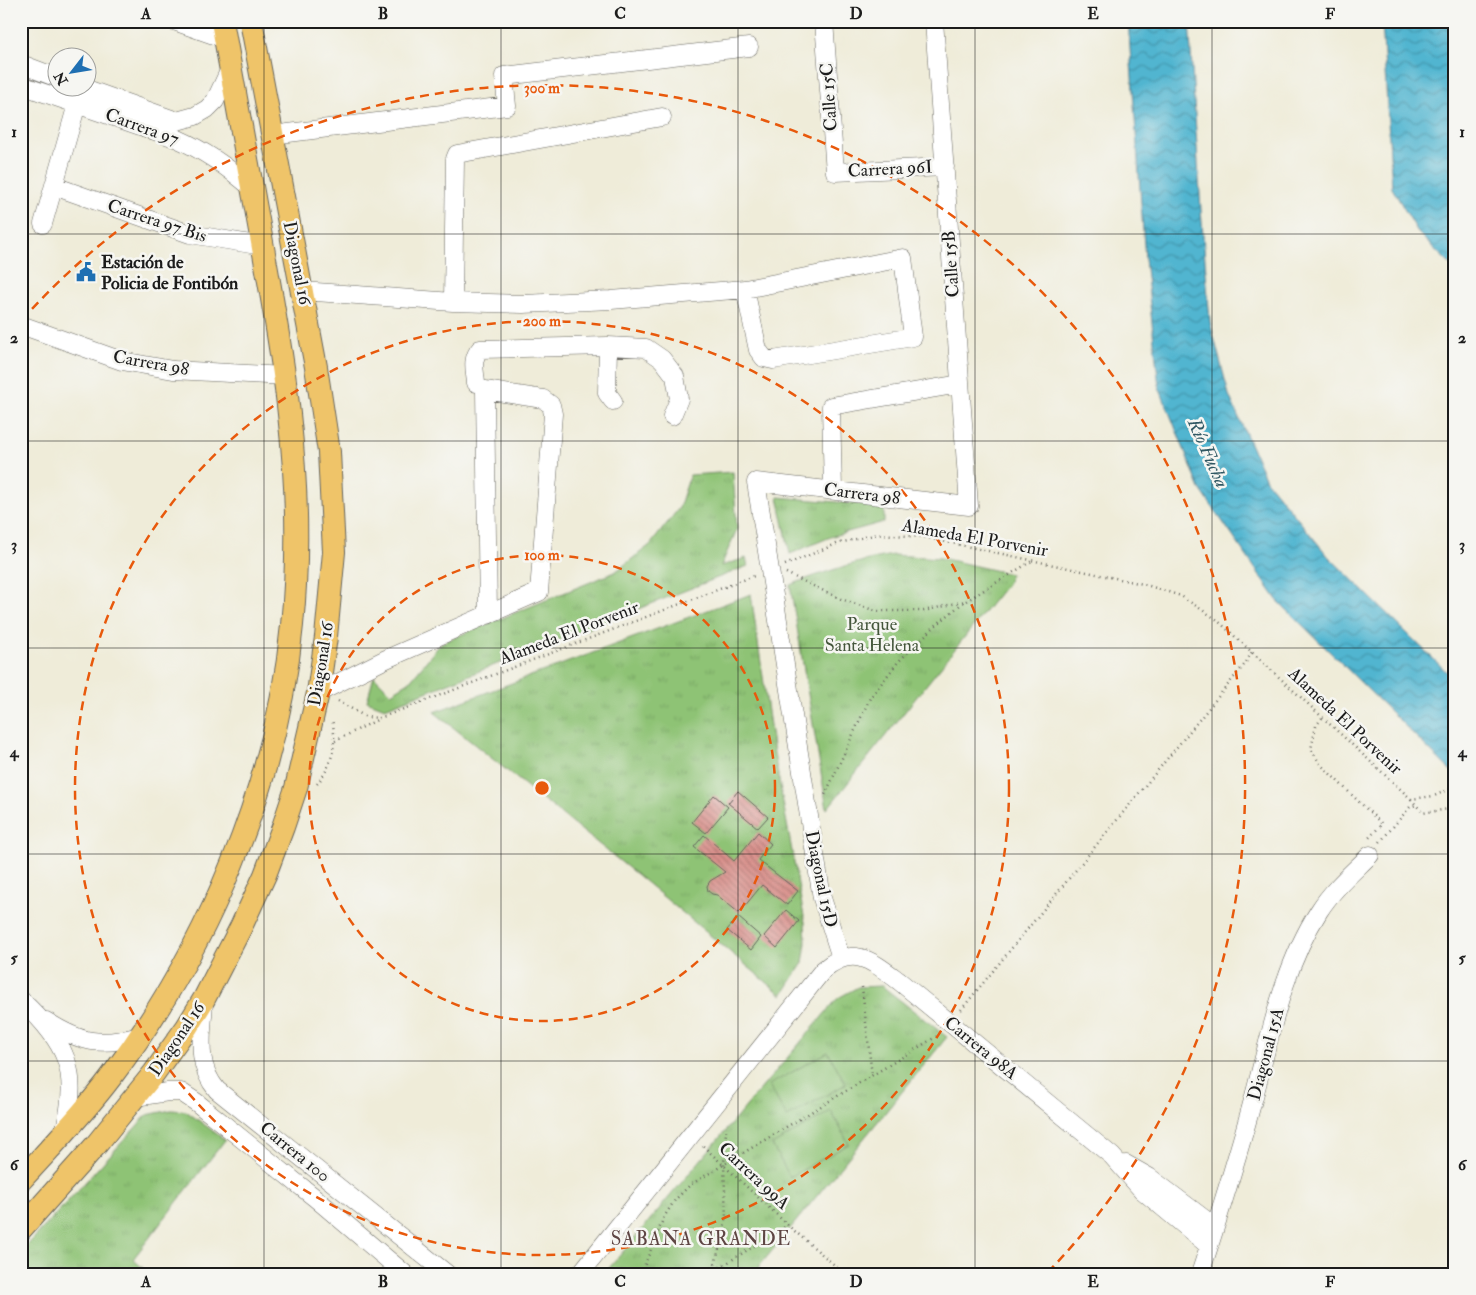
<svg xmlns="http://www.w3.org/2000/svg" width="1476" height="1295" font-family="'IM FELL Double Pica',serif">
<style>
.grass{fill:url(#grass-tufts);stroke:#557048}
.garden{fill:#8ec375;stroke:#557048}
.water{fill:url(#water-waves);stroke:#366876}
.building{fill:url(#building-back-hatch)}
.lines{fill:none;stroke-linecap:round;stroke-linejoin:round}
.minor-casing{stroke:#66655e;stroke-width:19}
.major-casing{stroke:#66655e;stroke-width:24}
.path{stroke:#66655e;stroke-width:2.5;stroke-dasharray:1 4;stroke-linecap:butt}
.minor{stroke:#fff;stroke-width:18}
.major{stroke:#efc469;stroke-width:22}
.grid{fill:none;stroke:#1c1c1c;stroke-width:1;stroke-opacity:0.55}
.ring{fill:none;stroke:#e8590c;stroke-width:2.5;stroke-dasharray:9 6}
.labels{text-anchor:middle;dominant-baseline:central;stroke-width:5;stroke-linejoin:round;paint-order:stroke}
.street-label{font-size:18px;fill:#1c1c1c;stroke:#f6f6f2}
.poi-label{font-size:18px;font-weight:bold;fill:#1c1c1c;stroke:#f6f6f2;text-anchor:start}
.park-label{font-size:18px;fill:#44563b;stroke:#f6f6f2}
.water-label{font-size:19px;font-style:italic;fill:#315964;stroke:#f6f6f2}
.neighbourhood-label{font-size:19px;letter-spacing:1px;fill:#5e4543;stroke:#f6f6f2}
.centre{fill:#e8590c;stroke:#f6f6f2;stroke-width:2.5}
.ring-label{font-size:15px;text-anchor:middle;font-weight:bold;fill:#e8590c;stroke:#f6f6f2;stroke-width:5;stroke-linejoin:round;paint-order:stroke}
.neatline{fill:none;stroke:#1c1c1c;stroke-width:2}
.grid-label{font-size:16px;text-anchor:middle;font-weight:bold;fill:#1c1c1c}
</style>
<defs>
<pattern id="grass-tufts" width="24" height="20" patternUnits="userSpaceOnUse" patternTransform="scale(1.25)"><rect width="24" height="20" fill="#8ec375"/><path d="M3 7l-1-3M5 7V3M7 7l1-3M15 17l-1-3M17 17v-4M19 17l1-3" fill="none" stroke="#7aa765"/></pattern>
<pattern id="water-waves" width="16" height="10" patternUnits="userSpaceOnUse" patternTransform="scale(1.25)"><rect width="16" height="10" fill="#51b5d0"/><path d="M0 5q4-4 8 0t8 0" fill="none" stroke="#4292a8"/></pattern>
<pattern id="building-back-hatch" width="6" height="6" patternUnits="userSpaceOnUse" patternTransform="scale(1.25)"><rect width="6" height="6" fill="#d9908b"/><path d="M-1 5l2 2M0 0l6 6M5-1l2 2" fill="none" stroke="#af7571"/></pattern>
</defs>
<rect width="100%" height="100%" fill="#f6f6f2"/>
<filter id="ink" filterUnits="userSpaceOnUse"><feTurbulence type="fractalNoise" baseFrequency=".02" numOctaves="2"/><feDisplacementMap in="SourceGraphic" scale="10" xChannelSelector="R" yChannelSelector="G"/><feConvolveMatrix kernelMatrix="1 2 1 2 8 2 1 2 1" color-interpolation-filters="sRGB"/></filter>
<filter id="wash" filterUnits="userSpaceOnUse"><feTurbulence type="fractalNoise" baseFrequency=".0096" numOctaves="4" result="noise"/><feDisplacementMap in="SourceGraphic" scale="20" xChannelSelector="R" yChannelSelector="G"/><feGaussianBlur stdDeviation="1.12" result="paint"/><feColorMatrix in="noise" values="0 0 0 0 0 0 0 0 0 0 0 0 0 0 0 0 0 1.4 0 .05"/><feComposite in="paint" operator="in"/></filter>
<g filter="url(#wash)">
<rect width="100%" height="100%" fill="#efecd9"/>
<path class="grass" d="M733,472l4,57 -16,37 25,-8 2,8 -363,142 -18,-7 7,-25 17,17 18,-11 32,-39 174,-71 35,-27 29,-37 11,-33z
M778,497l106,9v16l-51,14 -43,18z
M893,555l48,3 70,16 -4,10 -180,225 -37,-224c34,-13 67,-24 103,-30z
M751,594l23,159 31,169 1,21 -3,20 -21,32 -146,-121 -202,-162z
M882,986l65,51 -194,237h-149l234,-276 20,-11z
M171,1110l15,1 39,29 -92,119 16,15h-128v-22l126,-137z"/>
<path class="garden" d="M828,1052l18,32 -59,33 -18,-32z
M831,1111l18,33 -59,33 -18,-32z"/>
<path class="water" d="M1128,21h61l12,189 9,112 19,73 37,85 62,76 127,124v95l-178,-175 -77,-111 -41,-102 -14,-128z
M1382,21h73v248l-36,-35 -27,-46z"/>
<g id="blocks">
<path class="building" d="M738,791l30,26 -10,11 -30,-25z
M714,795l14,12 -22,26 -14,-11z
M758,832l13,12 -13,16 40,31 -11,14 -25,-20 -23,28 -22,-18 -5,-1 -4,-3 -1,-5 3,-5 15,-9 -31,-25 10,-12 30,26z
M786,910l13,11 -22,27 -13,-12z
M738,917l23,20 -10,13 -24,-20z"/>
</g>
</g>
<g filter="url(#ink)">
<use href="#blocks" fill-opacity="0" stroke="#66655e" stroke-width="1"/>
<g class="lines">
<defs>
<path id="minor" d="M174,21l51,18
M824,21l11,151 110,-5
M21,64l37,14
M21,85l157,54c27,12 51,29 74,49
M84,88l93,33 18,-5 12,-7 8,-8 15,-32
M272,135l235,-29 -3,-30 245,-29
M54,186l136,48 73,12
M43,224l34,-120
M302,291l151,11 70,2 88,-4 134,-11 158,-31 10,79 -140,23 -9,-2 -6,-8 -13,-61
M453,302l2,-143 2,-5 205,-37
M21,325l101,36 51,9 112,6
M608,346l-1,47 6,8
M476,383c-1,-12 -5,-24 4,-34l128,-3 38,2 16,11 13,17 4,23 -7,17
M833,490l-2,-84 129,-22
M318,693l66,-33 155,-68 14,-178 -2,-9 -8,-6 -58,-9 3,225
M841,958l-19,-60 -66,-416 213,24 -35,-485
M204,999c-1,33 -10,64 13,91l230,184
M21,1000c45,42 60,71 43,132
M46,1021c35,22 54,26 94,15
M135,1097l33,-5h13l15,10 118,95 91,77
M1126,1164l23,13 66,50
M580,1274l243,-304c30,-26 49,-9 76,11l213,175 30,34 67,56
M1200,1274c19,-58 37,-115 53,-174 17,-63 30,-133 66,-189 14,-22 33,-38 51,-56"/>
<path id="major" d="M21,1180c31,-34 63,-67 90,-103 97,-128 166,-292 181,-452 7,-70 5,-141 -3,-211 -6,-58 -17,-115 -27,-172 -13,-74 -27,-147 -40,-221
M21,1229l75,-84 58,-72 33,-46 17,-28 37,-72 24,-52 18,-48 13,-39 22,-95 8,-56 8,-85 -5,-100 -13,-85 -65,-346"/>
</defs>
<use href="#minor" class="minor-casing"/>
<use href="#major" class="major-casing"/>
<path class="path" d="M785,565l54,-22 39,-9 45,3 220,47 38,12 35,23 195,180 23,-3 21,-9
M786,573l55,26 35,12h48l41,-10 -31,26 -36,35 -28,36 -46,99
M966,601l66,-40
M338,701l28,16 14,1 374,-142
M1322,718l-6,8 -5,23 9,15 62,60 -14,15
M335,741l44,-22
M317,784c16,-19 20,-41 15,-65
M1411,799l12,14 32,-5
M1380,842l30,-35 6,-2
M862,987l10,89
M961,1010l284,-346 7,-12
M703,1146l88,82 54,46
M641,1274l23,-57 11,-17 15,-15 249,-150
M676,1274l38,-3 74,-46
M713,1274l13,-55 -2,-54 2,-35"/>
<use href="#minor" class="minor"/>
<use href="#major" class="major"/>
</g>
</g>
<path class="grid" d="M264,21v1253M501,21v1253M738,21v1253M975,21v1253M1212,21v1253M21,234h1434M21,441h1434M21,648h1434M21,854h1434M21,1061h1434"/>
<g class="ring">
<circle cx="542" cy="788" r="233"/>
<circle cx="542" cy="788" r="467"/>
<path d="M22 320A700 700 0 1 1 1050 1270"/>
</g>
<defs>
<symbol id="civic-bare" viewBox="-9 -9 18 18"><path d="M-.6-6.5H3V-4.5H.6V-3L4-1V1h2V6H-6V1h2V-1L-.6-3ZM-1.2 2.5V6h2.4V2.5Z" fill="#1f6fb2" stroke="#f6f6f2" stroke-width="2.5" paint-order="stroke"/></symbol>
</defs>
<g fill-rule="evenodd">
<use href="#civic-bare" x="72" y="258" width="28" height="28"/>
</g>
<g class="labels">
<g class="street-label">
<text transform="translate(829 97) rotate(-94)">Calle 15C</text>
<text transform="translate(142 127) rotate(20)">Carrera 97</text>
<text transform="translate(890 169) rotate(-3)">Carrera 96I</text>
<text transform="translate(157 221) rotate(18)">Carrera 97 Bis</text>
<text transform="translate(297 263) rotate(79)">Diagonal 16</text>
<text transform="translate(951 264) rotate(-94)">Calle 15B</text>
<text transform="translate(151 363) rotate(10)">Carrera 98</text>
<text transform="translate(862 494) rotate(7)">Carrera 98</text>
<text transform="translate(975 538) rotate(10)">Alameda El Porvenir</text>
<text transform="translate(569 633) rotate(-21)">Alameda El Porvenir</text>
<text transform="translate(321 664) rotate(-81)">Diagonal 16</text>
<text transform="translate(1345 721) rotate(43)">Alameda El Porvenir</text>
<text transform="translate(821 879) rotate(78)">Diagonal 15D</text>
<text transform="translate(177 1039) rotate(-56)">Diagonal 16</text>
<text transform="translate(981 1048) rotate(39)">Carrera 98A</text>
<text transform="translate(1266 1054) rotate(-75)">Diagonal 15A</text>
<text transform="translate(295 1152) rotate(39)">Carrera 100</text>
<text transform="translate(754 1176) rotate(43)">Carrera 99A</text>
</g>
<g class="poi-label">
<text x="101" y="262">Estación de<tspan x="101" dy="21">Policia de Fontibón</tspan></text>
</g>
<g class="park-label">
<text x="872" y="624">Parque<tspan x="872" dy="21">Santa Helena</tspan></text>
</g>
<g class="water-label">
<text transform="translate(1208 453) rotate(66)">Río Fucha</text>
</g>
<g class="neighbourhood-label">
<text x="701" y="1239">SABANA GRANDE</text>
</g>
</g>
<circle cx="542" cy="788" r="8" class="centre"/>
<g class="ring-label">
<text x="542" y="93">300 m</text>
<text x="542" y="326">200 m</text>
<text x="542" y="560">100 m</text>
</g>
<rect width="1476" height="1295" fill="none" stroke="#f6f6f2" stroke-width="55"/>
<g transform="translate(72 72) rotate(239)"><circle r="24" fill="#f6f6f2" stroke="#9f9f9c"/>
<path d="M0-4L9 19L0 12L-9 19Z" fill="#1f6fb2"/>
<text y="-8" font-size="14" font-weight="bold" text-anchor="middle" fill="#1c1c1c">N</text>
</g>
<rect x="28" y="28" width="1420" height="1240" class="neatline"/>
<g class="grid-label">
<text x="146" y="19">A</text>
<text x="383" y="19">B</text>
<text x="620" y="19">C</text>
<text x="856" y="19">D</text>
<text x="1093" y="19">E</text>
<text x="1330" y="19">F</text>
<text x="14" y="137">1</text>
<text x="1462" y="137">1</text>
<text x="14" y="343">2</text>
<text x="1462" y="343">2</text>
<text x="14" y="550">3</text>
<text x="1462" y="550">3</text>
<text x="14" y="757">4</text>
<text x="1462" y="757">4</text>
<text x="14" y="963">5</text>
<text x="1462" y="963">5</text>
<text x="14" y="1170">6</text>
<text x="1462" y="1170">6</text>
<text x="146" y="1287">A</text>
<text x="383" y="1287">B</text>
<text x="620" y="1287">C</text>
<text x="856" y="1287">D</text>
<text x="1093" y="1287">E</text>
<text x="1330" y="1287">F</text>
</g>
</svg>
